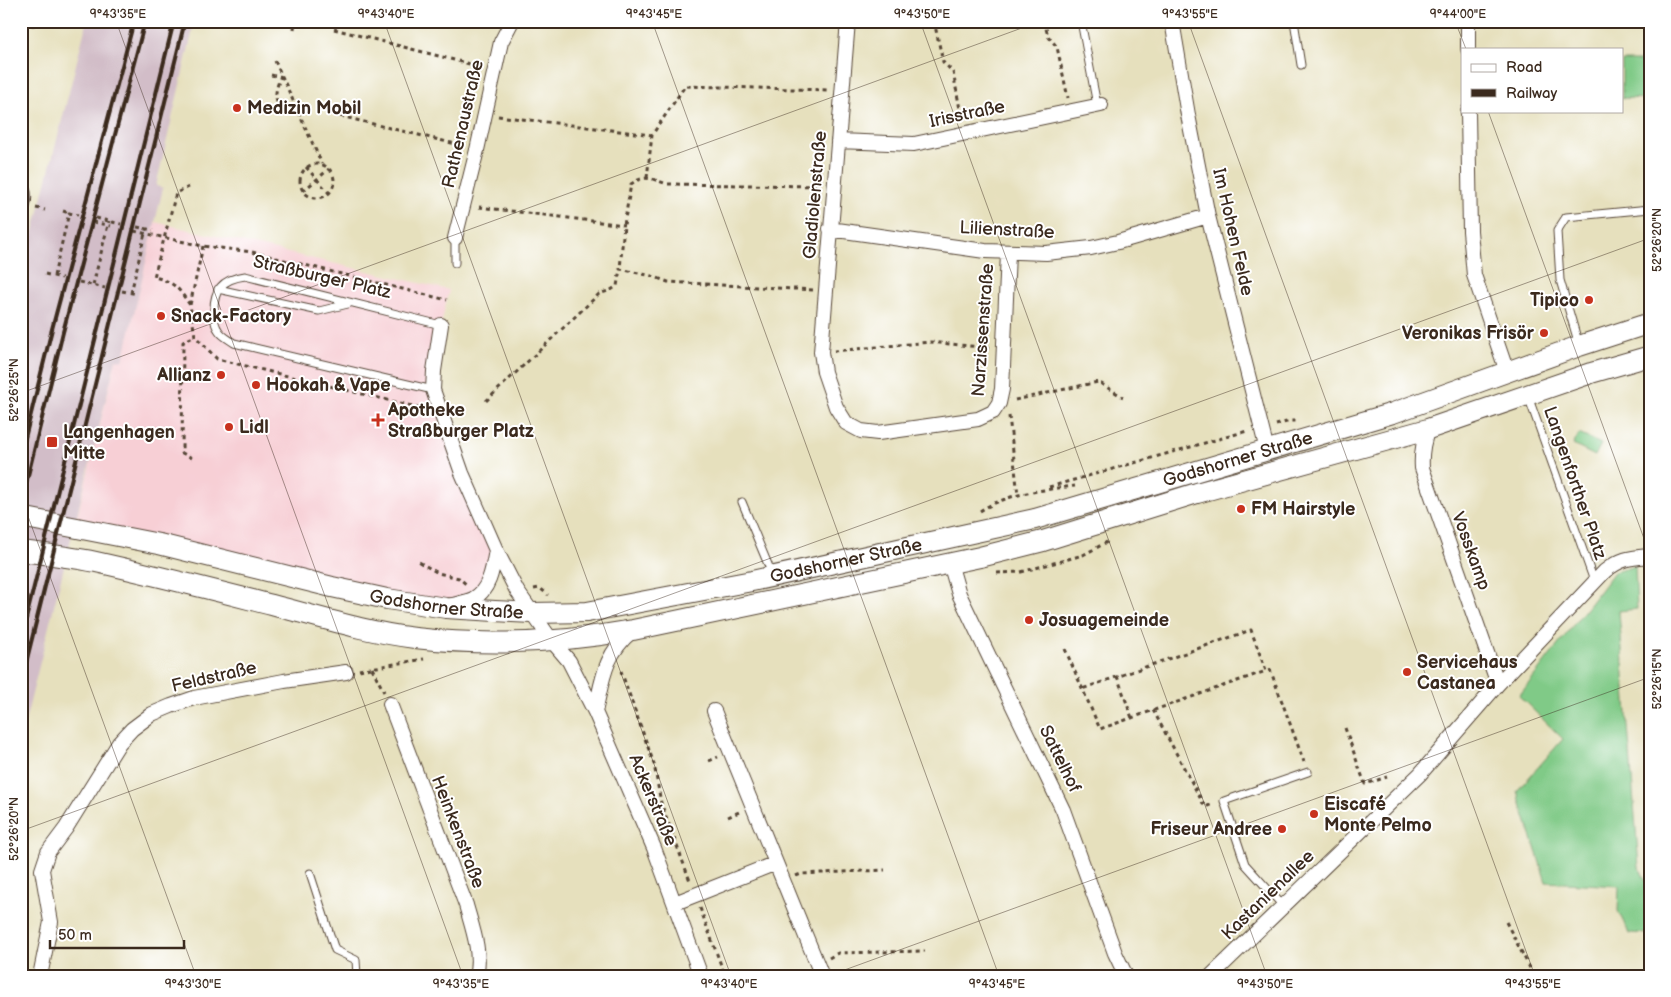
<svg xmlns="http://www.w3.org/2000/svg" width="1671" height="997" font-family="'Balsamiq Sans',sans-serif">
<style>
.built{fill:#f7cfd5}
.industrial{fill:#d2bdc8}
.grass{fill:#80ca87;stroke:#5e7a52}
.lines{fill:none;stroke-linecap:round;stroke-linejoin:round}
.service-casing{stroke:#554536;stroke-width:9}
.minor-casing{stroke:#554536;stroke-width:16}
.secondary-casing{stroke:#554536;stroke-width:22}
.path{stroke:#554536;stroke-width:3;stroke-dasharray:4 4;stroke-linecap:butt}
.service{stroke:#fff;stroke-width:7}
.minor{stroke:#fff;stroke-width:14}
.secondary{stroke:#fff;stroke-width:20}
.rail{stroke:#3b2a1e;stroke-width:4}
.ticks{fill:none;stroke:#3b2a1e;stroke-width:1;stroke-opacity:0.45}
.poi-dot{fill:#c8321e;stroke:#fff;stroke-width:2}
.labels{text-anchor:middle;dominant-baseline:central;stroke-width:4;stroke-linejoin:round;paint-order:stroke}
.poi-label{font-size:18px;font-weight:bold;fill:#3b2a1e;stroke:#fff;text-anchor:start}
.street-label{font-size:18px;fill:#3b2a1e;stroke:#fff}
.neatline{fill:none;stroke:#3b2a1e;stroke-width:2}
.ticks-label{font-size:12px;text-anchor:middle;fill:#3b2a1e}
</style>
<rect width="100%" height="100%" fill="#fff"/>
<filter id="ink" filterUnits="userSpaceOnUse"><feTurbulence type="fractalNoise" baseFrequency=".02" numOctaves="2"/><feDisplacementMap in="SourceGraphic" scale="10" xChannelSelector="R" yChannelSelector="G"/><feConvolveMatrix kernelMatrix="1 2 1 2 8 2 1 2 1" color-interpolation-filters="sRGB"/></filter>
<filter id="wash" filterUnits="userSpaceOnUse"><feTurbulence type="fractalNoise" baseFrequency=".0096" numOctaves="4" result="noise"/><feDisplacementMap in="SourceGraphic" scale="20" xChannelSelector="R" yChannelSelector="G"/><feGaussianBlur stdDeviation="1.12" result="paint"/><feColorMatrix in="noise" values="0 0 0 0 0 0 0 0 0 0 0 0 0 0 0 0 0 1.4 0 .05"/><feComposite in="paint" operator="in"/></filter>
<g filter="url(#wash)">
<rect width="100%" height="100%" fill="#e6e0bd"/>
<path class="built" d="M155,222l294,68 -8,35 -8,65 63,160 -14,42 -36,16 -372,-79 42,-170 7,1z"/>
<path class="industrial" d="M87,21h108l-39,165 7,2 -40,173 -7,-2 -95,379v-456z"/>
<path class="grass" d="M1622,61h28v38l-28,-1z
M1579,434l22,10 -6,12 -22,-11z
M1635,566l2,43 -18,2 20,256 7,14 4,-1v54l-21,-1 -11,-22 1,-25 -73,-4 -29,-91 46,-52 -44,-43 95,-124z"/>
</g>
<g filter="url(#ink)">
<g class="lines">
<defs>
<path id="service" d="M33,21v1
M1081,21l16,84
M1294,21l7,44
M21,181c9,10 9,23 0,33
M455,238v25
M218,289l101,22 29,-7
M1579,345l-19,-65 -3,-49 9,-14 84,-8
M433,390l-199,-47c-4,-3 -12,-7 -15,-12 -4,-5 -5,-13 -5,-18 -1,-23 8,-34 31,-37l196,49
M1528,396l66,185
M742,502l30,72
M310,873l25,77 21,10 1,16
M1284,907l-39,-43 -21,-63 84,-29"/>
<path id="minor" d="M848,21l-27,331 3,20 12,35 10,16 15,8 17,2 100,-14 15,-7 6,-9 3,-14 6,-136
M1172,21l16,94 20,101 59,234
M1468,21v28
M1468,111l2,120 4,44 33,97
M838,141l76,3 187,-39
M830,229l155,22 61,2 45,-5 27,-6 90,-26
M455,238l22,-88 24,-108 11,-21
M441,325l-7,46 -1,19 29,83 34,77 21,41 35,50 17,20 26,51 59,136 47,128
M1428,429c-5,13 -7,25 -6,39l76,216
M950,563l9,31 104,216 52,143 11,23
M453,605c6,-2 14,-3 20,-6 17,-9 20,-32 23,-49
M390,704l76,201c6,22 16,48 10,71
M714,711l108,265
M595,712c8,-34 9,-57 37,-81
M675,903l101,-40
M40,976l11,-54 -9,-52 6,-18 18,-24 53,-85 13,-14 20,-15 19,-8 23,-8 90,-17 62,-9
M1211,976l209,-202 78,-90 107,-113c17,-13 24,-13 45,-15"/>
<g id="secondary">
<path id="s1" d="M21,517l138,27 173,43 55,12 59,9 49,3 37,2 55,-1 165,-31 283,-62 358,-106 186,-67 71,-23"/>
<path d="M21,551c25,3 50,6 75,11 59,13 117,28 176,43 47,12 94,27 143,33 73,8 146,5 218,-8l347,-73 63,-16 154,-48 231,-64 163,-56 59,-17"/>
</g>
</defs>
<use href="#service" class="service-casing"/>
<use href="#minor" class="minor-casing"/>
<use href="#secondary" class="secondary-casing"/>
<path class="path" d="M934,21l9,41 10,10 9,48
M1044,21l4,15 9,11 11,51
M294,29l1,-8
M334,29l147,38
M275,61l47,103
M271,75l9,2
M281,75c-3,9 -8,20 -3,29l18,4
M340,116l124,30
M498,116l154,19
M300 181a17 17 0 1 1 34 0a17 17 0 1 1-34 0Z
M306,167l23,26
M647,178l5,-43 33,-49 144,4
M189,187l-13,6 -22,84c21,5 24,11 36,28
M303,191l26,-22
M479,207l145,18
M36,208l9,2
M63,211l6,2
M96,218l25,6
M93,222l18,4
M137,227l16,3
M134,231l69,15 49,6 195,48
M203,246l-13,59 5,31 22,23 208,50
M45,274l17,4
M54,276l15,-63 9,2
M79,282l26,6
M93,285l16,-64
M813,290l-145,-8 -16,-6 -32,-7 4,-44 7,-41c14,-10 21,-5 36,0l153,2
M122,291l15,3
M131,293l15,-64
M834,351l96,-9 60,6
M1015,400l83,-18 25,15
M486,401l113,-107 12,-4 6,-4 3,-17
M1009,416l9,79
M1276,425l14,-4h6
M192,458l-10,-5 1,-111 12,-6
M1049,487l198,-56
M980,511c28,-18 63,-21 95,-25
M419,562l19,11 21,5 8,7
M997,573l24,-1 62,-17 26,-14
M534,589l6,-1 8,7
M1065,649l35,80 166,-58 -15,-41 -169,59
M372,668l12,24
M1270,669l34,93
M359,670l65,-11
M621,671l33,93 7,39 29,78
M1117,676l15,42
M1153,710l52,97 8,-3
M1345,728l20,56 22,-7
M709,761l9,-4
M728,817l11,-5
M796,876l5,-2 84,-4
M700,908l25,68
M1506,922l28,54
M829,958l9,-5 87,-2"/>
<use href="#service" class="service"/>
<use href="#minor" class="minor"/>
<use href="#secondary" class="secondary"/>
<path class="rail" d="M21,454l31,-125 82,-308
M21,504l42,-172 82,-311
M21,639l153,-618
M21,683l164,-662"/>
</g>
</g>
<path class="ticks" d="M116,21l347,955M384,21l347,955M652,21l347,955M920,21l347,955M1188,21l347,955M1455,21l11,28M1488,111l162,444M21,393l1020,-372M21,497l175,479M21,831l1629,-593M828,976l822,-299"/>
<g class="poi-dot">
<circle cx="237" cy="108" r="5"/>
<circle cx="1589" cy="300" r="5"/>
<circle cx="161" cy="316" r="5"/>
<circle cx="1544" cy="333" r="5"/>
<circle cx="221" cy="375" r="5"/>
<circle cx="256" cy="385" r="5"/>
<path d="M375.5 412.5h5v5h5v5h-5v5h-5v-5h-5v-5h5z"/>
<circle cx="229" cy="427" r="5"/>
<rect x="46" y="436" width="12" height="12" rx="2.5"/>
<circle cx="1241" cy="509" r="5"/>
<circle cx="1029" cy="620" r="5"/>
<circle cx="1407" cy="672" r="5"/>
<circle cx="1314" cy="814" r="5"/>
<circle cx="1282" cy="829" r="5"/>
</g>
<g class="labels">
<g class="poi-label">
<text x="247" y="108">Medizin Mobil</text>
<text x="1579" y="300" text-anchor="end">Tipico</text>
<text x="171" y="316">Snack-Factory</text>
<text x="1534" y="333" text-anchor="end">Veronikas Frisör</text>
<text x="211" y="375" text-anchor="end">Allianz</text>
<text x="266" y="385">Hookah &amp; Vape</text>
<text x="388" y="410">Apotheke<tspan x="388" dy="21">Straßburger Platz</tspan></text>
<text x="239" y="427">Lidl</text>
<text x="63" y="432">Langenhagen<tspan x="63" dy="21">Mitte</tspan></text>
<text x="1251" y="509">FM Hairstyle</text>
<text x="1039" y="620">Josuagemeinde</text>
<text x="1417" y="662">Servicehaus<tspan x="1417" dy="21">Castanea</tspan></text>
<text x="1324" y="804">Eiscafé<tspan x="1324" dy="21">Monte Pelmo</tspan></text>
<text x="1272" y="829" text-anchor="end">Friseur Andree</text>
</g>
<g class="street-label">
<text transform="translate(967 114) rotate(-12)">Irisstraße</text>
<text transform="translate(463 124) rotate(-77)">Rathenaustraße</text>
<text transform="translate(815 195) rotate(-85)">Gladiolenstraße</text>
<text transform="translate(1007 230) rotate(3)">Lilienstraße</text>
<text transform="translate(1233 232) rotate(77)">Im Hohen Felde</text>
<text transform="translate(322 277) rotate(13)">Straßburger Platz</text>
<text transform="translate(983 330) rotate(-86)">Narzissenstraße</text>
<text stroke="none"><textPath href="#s1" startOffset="1245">Godshorner Straße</textPath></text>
<text transform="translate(1575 483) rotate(71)">Langenforther Platz</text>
<text transform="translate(1471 551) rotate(70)">Vosskamp</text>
<text stroke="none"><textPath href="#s1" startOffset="840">Godshorner Straße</textPath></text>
<text stroke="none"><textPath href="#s1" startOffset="435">Godshorner Straße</textPath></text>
<text transform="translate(214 677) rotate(-13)">Feldstraße</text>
<text transform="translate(1060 759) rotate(64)">Sattelhof</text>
<text transform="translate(653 800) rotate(67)">Ackerstraße</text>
<text transform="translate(458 832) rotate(69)">Heinkenstraße</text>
<text transform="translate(1268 895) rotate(-44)">Kastanienallee</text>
</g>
</g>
<rect width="1671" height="997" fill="none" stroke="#fff" stroke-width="55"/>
<rect x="1461" y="48" width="162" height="65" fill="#ffffff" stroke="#b1aaa5"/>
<rect x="1471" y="64" width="25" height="8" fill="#ffffff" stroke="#b1aaa5"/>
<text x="1506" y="72" font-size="15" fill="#3b2a1e">Road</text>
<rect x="1471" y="89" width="25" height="8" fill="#3b2a1e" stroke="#b1aaa5"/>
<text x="1506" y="98" font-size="15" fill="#3b2a1e">Railway</text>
<path d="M50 940v8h134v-8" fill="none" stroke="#3b2a1e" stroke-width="2.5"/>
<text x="58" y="940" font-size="15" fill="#3b2a1e" stroke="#ffffff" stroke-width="4" paint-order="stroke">50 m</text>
<rect x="28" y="28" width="1616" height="942" class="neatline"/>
<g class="ticks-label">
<text x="118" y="18">9°43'35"E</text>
<text x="386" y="18">9°43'40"E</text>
<text x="654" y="18">9°43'45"E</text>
<text x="922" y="18">9°43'50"E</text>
<text x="1190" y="18">9°43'55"E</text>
<text x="1458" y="18">9°44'00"E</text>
<text transform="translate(1657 240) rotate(-90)" y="4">52°26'20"N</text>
<text transform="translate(14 390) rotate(-90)" y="4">52°26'25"N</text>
<text transform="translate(1657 679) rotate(-90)" y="4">52°26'15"N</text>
<text transform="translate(14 829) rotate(-90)" y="4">52°26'20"N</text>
<text x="193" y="988">9°43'30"E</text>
<text x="461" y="988">9°43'35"E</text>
<text x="729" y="988">9°43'40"E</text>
<text x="997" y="988">9°43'45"E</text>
<text x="1265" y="988">9°43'50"E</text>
<text x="1533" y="988">9°43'55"E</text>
</g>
</svg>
